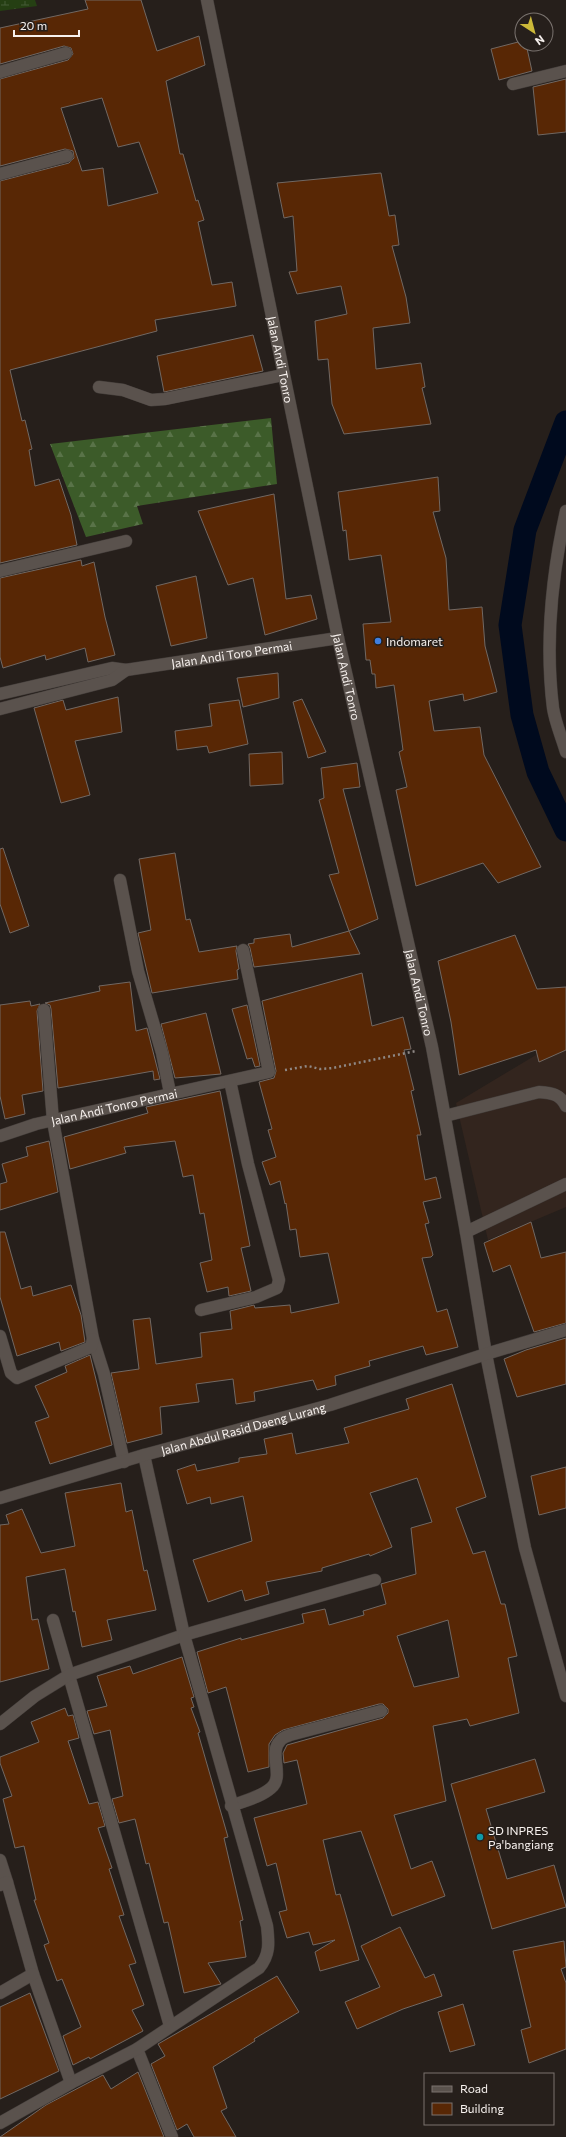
<svg xmlns="http://www.w3.org/2000/svg" width="566" height="2137" font-family="Commissioner,sans-serif">
<style>
.built{fill:#33251e}
.forest{fill:url(#forest-firs)}
.wetland{fill:url(#wetland-marsh)}
.lines{fill:none;stroke-linecap:round;stroke-linejoin:round}
.canal{stroke:#000a1e;stroke-width:23}
.building{fill:#582705;stroke:#716863;fill-rule:evenodd}
.lane-casing{stroke:#423c39;stroke-width:13}
.street-casing{stroke:#423c39;stroke-width:13}
.secondary-casing{stroke:#423c39;stroke-width:13}
.path{stroke:#8f8885;stroke-width:2.5;stroke-dasharray:2 3;stroke-linecap:butt}
.lane{stroke:#5a524d;stroke-width:12}
.street{stroke:#5a524d;stroke-width:12}
.secondary{stroke:#5a524d;stroke-width:12}
.shop-dot{fill:#3f7fe0;stroke:#261f1b;stroke-width:1.5}
.culture-dot{fill:#0f9aa8;stroke:#261f1b;stroke-width:1.5}
.labels{text-anchor:middle;dominant-baseline:central;stroke-width:3;stroke-linejoin:round;paint-order:stroke}
.street-label{font-size:12px;fill:#f7f1ee;stroke:#261f1b}
.poi-label{font-size:12px;fill:#f7f1ee;stroke:#261f1b;text-anchor:start}
</style>
<defs>
<pattern id="forest-firs" width="22" height="20" patternUnits="userSpaceOnUse"><rect width="22" height="20" fill="#3c5b29"/><path d="M5 1l3.5 6h-7zM16 11l3.5 6h-7z" fill="#597348"/></pattern>
<pattern id="wetland-marsh" width="20" height="14" patternUnits="userSpaceOnUse"><rect width="20" height="14" fill="#253f13"/><path d="M1 5h8M5 5V1M11 12h8M15 12V8" fill="none" stroke="#455b36"/></pattern>
</defs>
<rect width="100%" height="100%" fill="#261f1b"/>
<path class="built" d="M566,1037v170l-78,33 -32,-137z"/>
<path class="forest" d="M271,418l6,66 -140,22 6,18 -57,13 -36,-93z"/>
<path class="wetland" d="M0,0h35l2,6 -37,5z"/>
<g class="lines">
<path class="canal" d="M566,422l-41,108 -15,95 12,90 16,57 28,58"/>
</g>
<path class="building" d="M85,0h56l16,51 42,-15 6,29 -39,16 14,73h3l13,47 2,-1 6,20 -6,2 14,63 20,-3 4,24 -81,14 2,11 -147,39 12,51 3,-1 7,29 -3,1 6,36 24,-7 12,36 6,30 -77,18v-382l69,-18 5,-5 -1,-7 -8,-2 -65,17v-87l68,-19 5,-6 -2,-6 -7,-2 -64,18v-36l88,-19zM102,98l16,49 21,-5 19,51 -50,13 -5,-38 -21,3 -21,-63z
M522,41v3h4l6,27 -33,9 -8,-31z
M566,79v53l-28,3 -5,-48z
M381,173l8,43 6,-1 4,30 -7,1 14,51 4,26 -37,5 3,41 45,-6 4,24 -3,1 9,36 -87,10 -12,-30 -4,-45 -10,1 -3,-39 32,-7 -6,-28 -44,8 -8,-22 8,-1 -4,-55 -9,2 -7,-35z
M253,335l10,36 -99,21 -7,-36z
M438,477l2,34 -7,1 13,46 3,52 33,-3 3,39 12,46 -33,9 -1,-7 -34,7 5,30 46,-4 4,28 57,112 -43,16 -15,-20 -67,23 -20,-96 11,-3 -8,-35 4,-2 -9,-65 -18,3 -1,-14h-3l-2,-14h-4l-3,-36 28,-2 -10,-67 -32,5 -3,-30 -3,1 -5,-39z
M274,494l12,105 25,-4 6,24 -52,16 -12,-57 -25,7 -30,-74z
M81,560l1,6 12,-4 11,55 10,38 -27,7 -3,-14 -39,12 -1,-5 -42,13 -3,-11v-79z
M196,576l11,62 -36,8 -15,-60z
M278,673l1,25 -36,9 -6,-29z
M118,697l4,35 -47,9 15,54 -29,8 -27,-95 29,-8 3,10z
M302,699l24,53 -18,6 -15,-56z
M239,700l9,44 -39,9 -2,-7 -30,4 -2,-19 37,-5 -3,-22z
M282,752l1,32 -33,2 -1,-32z
M357,763l3,24 -17,2 35,130 -29,12 -20,-56 10,-2 -20,-73 5,-2 -3,-30z
M3,848l26,78 -19,7 -10,-29v-55z
M175,853l11,67 4,-1 9,33 38,-6 -1,5 3,18 -2,1 1,9 -86,14 -14,-60 13,-3 -12,-71z
M349,931l11,23 -106,13 -4,-19 -2,-4 6,-1v-4l36,-5 2,13z
M515,935l22,54 29,-2v63l-27,12 -3,-12 -77,25 -8,-53 -13,-61z
M362,973l10,53 31,-9 8,32 -7,1 10,40 -3,1 10,44h-4l8,45 11,-3 5,21 -18,4 6,21 -4,1 8,31 -2,2 -9,1 15,54 10,-3 11,38 -32,8 -3,-9 -54,15 1,5 -35,10 1,9 -19,5 -4,-10 -59,12 1,9 -19,3 -3,-25 -37,5 3,18 -39,5 2,27 -35,9 -16,-70 28,-4 -6,-49 17,-2 6,46 46,-7 -2,-24 32,-4 -2,-18 24,-6 1,3 35,-3 1,8 48,-10 -11,-50 -28,4 -4,-28 -6,1 -4,-27 -1,1 -5,-23 -10,4 -8,-23 14,-5 -8,-27 4,-1 -13,-47 15,-4 2,-7 -14,-70z
M130,982l6,49 11,-3 13,51 -6,1 -1,-9 -95,17 -7,-79 -1,-4 -5,-2 55,-12 -1,-5z
M30,1001l1,5 9,-2 -3,7 6,80 -21,4 3,19 -20,5 -5,-23v-91z
M247,1005l13,61 -5,1 -3,-9 -5,1 -15,-50z
M206,1013l15,61 -46,4 -14,-54z
M220,1091l30,155 -9,2 10,43 -22,5 -1,-9 -21,5 -7,-29 12,-3 -8,-47 -4,1 -7,-39 -10,2 -8,-36 -51,6 2,6 -56,16 -6,-32 84,-24 -2,-6z
M49,1141l9,51 -58,18v-26l7,-2 -5,-18 26,-8 -2,-9z
M531,1222l10,36 25,-6v71l-32,9 -24,-67 -17,7 -9,-29z
M0,1232h5l16,57 10,-3 2,10 38,-11 10,30 4,27 -24,9 -2,-9 -42,14 -17,-59z
M566,1338v46l-49,13 -13,-38 22,-9z
M90,1355l22,90 -62,19 -15,-42 14,-5 -14,-31 32,-14 -2,-6z
M452,1384l34,113 -30,11 17,46 12,-3 16,53h4l12,52 -9,2 11,55 -49,13 -3,-7 -34,7 13,75 -52,14 17,54 21,-8 13,35 -53,20 -31,-85 -38,9 13,55 4,-1 19,66 -39,11 -5,-19 20,-12 -22,5 -4,-13 -22,6 -8,-26 8,-2 -11,-47 -9,3 -13,-48 53,-14 -10,-44 -13,3 -1,-10 4,-8 96,-27 5,-5v-4l-5,-5h-4l-96,26 -8,5 -6,9v23l-21,5 -22,-85 -18,6 -11,-41 44,-14v2l63,-17 -2,-9 23,-5 4,16 35,-10 -1,-4 23,-7 -5,-20 35,-10 -5,-46 21,-6 -15,-44 -47,15 22,54 -22,9 -1,-2 -47,14v3l-56,11 3,12 -24,7 -3,-11 -34,12 -15,-42 59,-19 -9,-45 -32,8 -1,-7 -23,7 -10,-34 18,-6 2,7 42,-9v-4l28,-4 -3,-15 28,-6 4,21 53,-11 -5,-15 65,-19 -3,-10zM448,1620l11,57 -45,10 -17,-51z
M566,1467v41l-27,7 -8,-39z
M121,1483l5,29 6,-2 12,61 3,-1 9,40 -49,10 5,20 -30,7 -7,-36 -2,1 -8,-43 -39,8 6,43 6,-1 11,50 -49,13v-157l9,-1 -3,-9 16,-6 19,44 34,-7 -10,-53z
M182,1657l12,40 -3,1 3,9 -3,1 9,24 -2,1 30,104 -4,1 19,82 -3,1 6,36 -38,6 13,21 -37,9 -16,-71 -4,1 -15,-60 -3,1 -11,-45 -16,4 -7,-24 11,-3 -13,-66 -16,4 -7,-23 20,-5 -10,-30 33,-10 3,8z
M65,1708l3,8 5,-1 6,23 -11,3 21,63 9,-2 7,24 -7,2 14,40 -3,1 15,46 -5,1 17,47 -7,2 15,40 -12,5 11,21 -53,28 -1,-2 -16,8 -10,-29 18,-9 -19,-48 -5,2 -13,-36 5,-2 -15,-43h2l-12,-54 -9,2 -12,-49 9,-3 -12,-33v-6l39,-15 -8,-20z
M535,1759l10,33 -59,17 21,70 47,-14 12,42 -74,22 -41,-145z
M400,1927l25,51 9,-4 8,22 -39,13 -46,20 -12,-27 35,-15 -19,-41z
M564,1941l2,26 -5,2 5,14v66l-37,14 -8,-33 10,-3 -18,-76z
M277,1976l22,36 -45,27 1,2 -42,26 14,41 -6,3 15,26h-42l-7,-13 -10,6 -26,-66 14,-8 -7,-12z
M30,1993l29,78 -59,28v-92z
M463,2004l12,41 -25,7 -12,-40z
M138,2072l26,65h-164l46,-32 57,-30 8,14z"/>
<g class="lines">
<defs>
<path id="lane" d="M445,1116l94,-24c13,1 21,2 27,14
M466,1232l100,-48"/>
<g id="street">
<path d="M0,72l66,-19"/>
<path d="M513,84l53,-13"/>
<path d="M0,174l67,-18"/>
<path d="M99,387l24,3 28,10 14,-1 118,-24"/>
<path d="M566,511c-14,63 -21,132 -13,197 2,14 9,30 13,44"/>
<path d="M0,571l126,-30"/>
<path id="s1" d="M0,694l112,-26 14,2 212,-32"/>
<path d="M0,709l112,-29 14,-10"/>
<path d="M120,880l18,91 24,82 8,40"/>
<path d="M44,1010l9,111 40,218 11,35 20,88"/>
<path id="s2" d="M0,1136l36,-12 233,-52 -26,-122"/>
<path d="M201,1310l55,-13 21,-9 2,-8 -31,-116 -18,-83"/>
<path d="M0,1336l11,37 6,5 74,-31 2,-8"/>
<path d="M53,1620l117,406"/>
<path d="M0,1724l35,-28 34,-21 115,-40 -40,-180"/>
<path d="M231,1806c13,-5 30,-9 40,-18 14,-11 -3,-35 9,-47 2,-3 7,-5 10,-6l91,-24"/>
<path d="M0,1860l7,22"/>
<path d="M0,1885l7,-3 26,92 38,109"/>
<path d="M0,1993l33,-19"/>
<path d="M137,2049l35,88"/>
<path d="M0,2123l71,-40 66,-34 122,-81c11,-13 10,-25 8,-42l-83,-291 191,-55"/>
</g>
<g id="secondary">
<path id="s3" d="M207,0l131,638 94,409 34,185 20,122 39,194 41,148"/>
<path id="s4" d="M0,1498l144,-43 186,-50 156,-51 80,-24"/>
</g>
</defs>
<use href="#lane" class="lane-casing"/>
<use href="#street" class="street-casing"/>
<use href="#secondary" class="secondary-casing"/>
<path class="path" d="M285,1070l23,-4 12,3 13,-1 83,-17"/>
<use href="#lane" class="lane"/>
<use href="#street" class="street"/>
<use href="#secondary" class="secondary"/>
</g>
<circle class="shop-dot" cx="378" cy="641" r="4"/>
<circle class="culture-dot" cx="480" cy="1837" r="4"/>
<g class="labels">
<g class="street-label">
<text stroke="none"><textPath href="#s3" startOffset="367">Jalan Andi Tonro</textPath></text>
<text stroke="none"><textPath href="#s1" startOffset="236">Jalan Andi Toro Permai</textPath></text>
<text stroke="none"><textPath href="#s3" startOffset="691">Jalan Andi Tonro</textPath></text>
<text stroke="none"><textPath href="#s3" startOffset="1015">Jalan Andi Tonro</textPath></text>
<text stroke="none"><textPath href="#s2" startOffset="118">Jalan Andi Tonro Permai</textPath></text>
<text stroke="none"><textPath href="#s4" startOffset="253">Jalan Abdul Rasid Daeng Lurang</textPath></text>
</g>
<g class="poi-label">
<text x="386" y="641">Indomaret</text>
<text x="488" y="1830">SD INPRES<tspan x="488" dy="14">Pa'bangiang</tspan></text>
</g>
</g>
<rect x="424" y="2073" width="130" height="52" fill="#261f1b" stroke="#7a736f"/>
<rect x="432" y="2086" width="20" height="6" fill="#5a524d" stroke="#7a736f"/>
<text x="460" y="2093" font-size="12" fill="#f7f1ee">Road</text>
<rect x="432" y="2103" width="20" height="12" fill="#582705" stroke="#7a736f"/>
<text x="460" y="2113" font-size="12" fill="#f7f1ee">Building</text>
<g transform="translate(534 32) rotate(144)"><circle r="19" fill="#261f1b" stroke="#7a736f"/>
<path d="M0-3L7 15L0 10L-7 15Z" fill="#ccb939"/>
<text y="-6" font-size="11" font-weight="bold" text-anchor="middle" fill="#f7f1ee">N</text>
</g>
<path d="M14 30v6h65v-6" fill="none" stroke="#f7f1ee" stroke-width="2"/>
<text x="20" y="30" font-size="12" fill="#f7f1ee" stroke="#261f1b" stroke-width="3" paint-order="stroke">20 m</text>
</svg>
